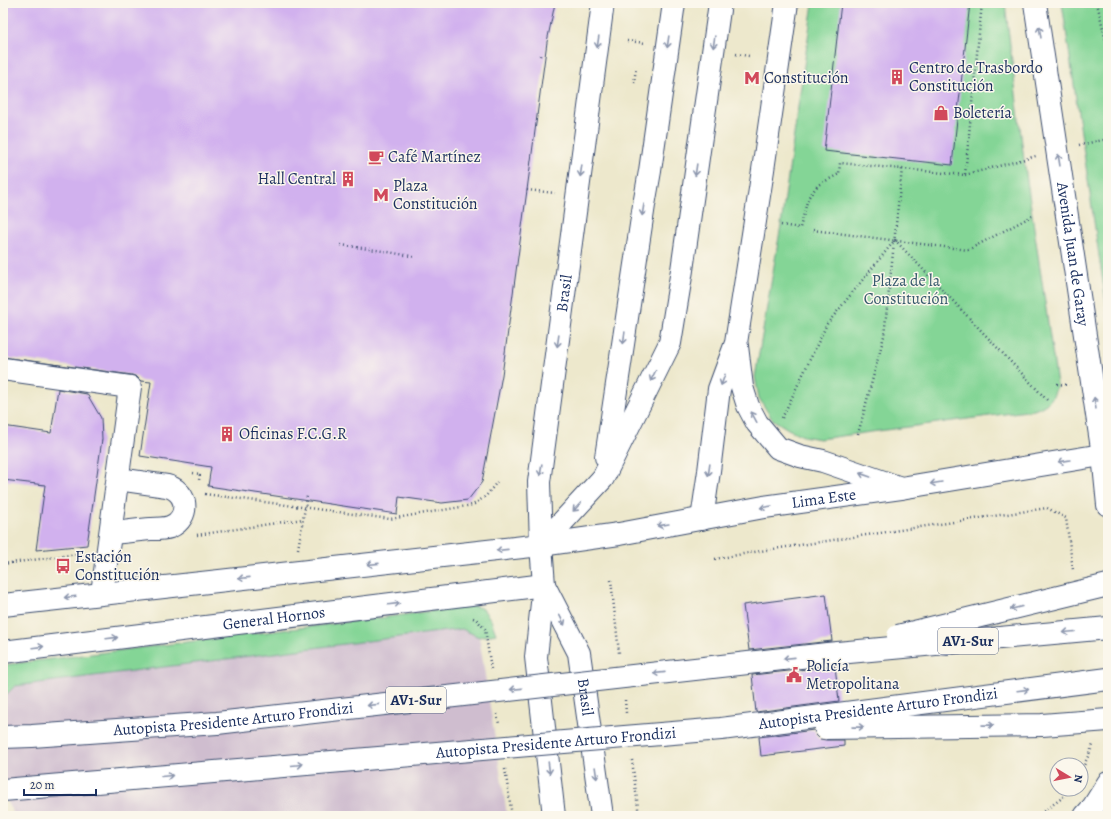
<svg xmlns="http://www.w3.org/2000/svg" width="1111" height="819" font-family="Alegreya,serif">
<style>
.industrial{fill:#cfbdcf}
.green{fill:#84d596;stroke:#50827a}
.building{fill:#d1b1ee}
.lines{fill:none;stroke-linecap:round;stroke-linejoin:round}
.minor-casing{stroke:#3a4b6e;stroke-width:24}
.major-casing{stroke:#3a4b6e;stroke-width:24}
.highway-casing{stroke:#3a4b6e;stroke-width:24}
.path{stroke:#3a4b6e;stroke-width:2.5;stroke-dasharray:1 3;stroke-linecap:butt}
.minor{stroke:#fff;stroke-width:22}
.major{stroke:#fff;stroke-width:22}
.highway{stroke:#fff;stroke-width:22}
.highway-bridge-casing{stroke:#3a4b6e;stroke-width:24;stroke-linecap:butt}
.highway-bridge{stroke:#fff;stroke-width:22}
.oneway{stroke:#8d97ae}
.labels{text-anchor:middle;dominant-baseline:central;stroke-width:3;stroke-linejoin:round;paint-order:stroke}
.shield{fill:#fbf7ec;stroke:#5e6b89;stroke-width:1}
.shield-label{font-size:15px;font-weight:bold;fill:#1b2f5e}
.poi-label{font-size:16px;fill:#1b2f5e;stroke:#fbf7ec;text-anchor:start}
.street-label{font-size:16px;fill:#1b2f5e;stroke:#fbf7ec}
.park-label{font-size:16px;fill:#35586c;stroke:#fbf7ec}
</style>
<rect width="100%" height="100%" fill="#fbf7ec"/>
<filter id="ink" filterUnits="userSpaceOnUse"><feTurbulence type="fractalNoise" baseFrequency=".025" numOctaves="2"/><feDisplacementMap in="SourceGraphic" scale="8" xChannelSelector="R" yChannelSelector="G"/><feConvolveMatrix kernelMatrix="1 2 1 2 8 2 1 2 1" color-interpolation-filters="sRGB"/></filter>
<filter id="wash" filterUnits="userSpaceOnUse"><feTurbulence type="fractalNoise" baseFrequency=".012" numOctaves="4" result="noise"/><feDisplacementMap in="SourceGraphic" scale="16" xChannelSelector="R" yChannelSelector="G"/><feGaussianBlur stdDeviation="0.9" result="paint"/><feColorMatrix in="noise" values="0 0 0 0 0 0 0 0 0 0 0 0 0 0 0 0 0 1.4 0 .05"/><feComposite in="paint" operator="in"/></filter>
<g filter="url(#wash)">
<rect width="100%" height="100%" fill="#ede8cc"/>
<path class="industrial" d="M462,629l17,8 28,178 -20,1h-472l-12,-20v-98l12,-12z"/>
<path class="green" d="M813,3h192l19,157 33,224c-3,15 -9,21 -23,26l-215,29 -16,-3 -15,-7 -16,-10 -13,-21 -4,-21 26,-152z
M1062,3h46v314z
M472,605l11,4 8,11 5,14 -17,3 -17,-8 -447,57 -12,12v-33l400,-50z"/>
<g id="blocks">
<path class="building" d="M3,3h552l-8,39 -45,333 -20,107 -14,18 -26,3 -43,-6 -2,17 -189,-28 3,-19 -71,-11 11,-74 -10,-1 -4,-4 -5,-2 -129,-18z
M841,3h129l-18,162 -128,-14z
M58,389l29,5 14,24 1,21 -15,106 -51,5 9,-65 -42,-5v-54l48,7z
M826,594l6,47 -83,9 -6,-45z
M835,666l4,35 -83,11 -4,-37z
M814,730l2,5 4,4 6,1h18v6l-83,10 -2,-19z"/>
</g>
</g>
<g filter="url(#ink)">
<use href="#blocks" fill-opacity="0" stroke="#3a4b6e" stroke-width="1"/>
<g class="lines">
<defs>
<g id="minor">
<path d="M737,346l5,41 6,19 9,17 21,25 22,8 23,5 78,27"/>
<path d="M3,369l127,18 -28,206"/>
<path d="M606,457l38,-252 6,-34 24,-168"/>
<path d="M702,519l7,-48 10,-82 17,-46 27,-173 24,-167"/>
<path d="M111,533c13,-1 27,-3 40,-4 6,0 13,0 19,-2 10,-4 16,-14 14,-25 -2,-8 -9,-14 -17,-16l-49,-7"/>
<path d="M541,545l62,-67 67,-135 12,-73 38,-267"/>
<path id="s1" d="M544,585l35,68 23,163"/>
<path id="s2" d="M3,652l541,-67"/>
<path id="s3" d="M554,816l-18,-159 8,-72 -3,-40 -2,-63 64,-479"/>
</g>
<g id="major">
<path id="s4" d="M1035,3l68,452 5,50"/>
<path id="s5" d="M3,605l538,-60 78,-11 145,-27 137,-19 207,-34"/>
<path d="M1085,816l8,-9 15,-24"/>
</g>
<path id="highway" d="M1103,455l5,2"/>
</defs>
<use href="#minor" class="minor-casing"/>
<use href="#major" class="major-casing"/>
<use href="#highway" class="highway-casing"/>
<path class="path" d="M1097,3l11,47
M627,41l19,2
M736,54l13,2
M540,56l1,-3
M634,83l2,-15
M1079,145l29,-6
M965,175l71,-19
M527,190l28,3
M781,225l19,3 8,-30 10,-13 21,-11 1,-11 125,12 17,-172
M813,230l155,20 64,-34
M341,245l42,6 33,6
M1057,384l12,1
M782,418l45,-94 68,-84 154,162
M858,434l26,-98 18,-167
M193,473l7,1 -1,6
M205,494l185,25 83,-14 13,-9 11,-14
M197,535l106,-16
M298,549l9,-53
M715,559l45,-8 287,-43 19,10 7,52
M3,564l82,-11
M611,580l8,73
M473,618l3,1 9,10 6,40
M625,700l1,13
M497,714l2,10
M632,760l7,56
M505,769l7,47
M1081,772l12,-27
M1037,816l25,-18 7,-9"/>
<use href="#minor" class="minor"/>
<use href="#major" class="major"/>
<use href="#highway" class="highway"/>
<defs>
<g id="highway-bridge">
<path d="M898,636l210,-51"/>
<path d="M826,728l216,-3 66,-5"/>
<path id="s6" d="M3,737l29,-1 185,-13 610,-69 281,-26"/>
<path id="s7" d="M3,790l561,-48 157,-13 387,-50"/>
</g>
</defs>
<use href="#highway-bridge" class="highway-bridge-casing"/>
<use href="#highway-bridge" class="highway-bridge"/>
</g>
<defs><path id="oneway-shaft" d="M-6 0H5M1.5-3L5.5 0L1.5 3" fill="none" stroke-width="1.6" stroke-linecap="round" stroke-linejoin="round"/></defs>
<g class="oneway">
<use href="#oneway-shaft" transform="translate(1040 32) rotate(-99)"/>
<use href="#oneway-shaft" transform="translate(598 42) rotate(98)"/>
<use href="#oneway-shaft" transform="translate(668 42) rotate(98)"/>
<use href="#oneway-shaft" transform="translate(714 42) rotate(98)"/>
<use href="#oneway-shaft" transform="translate(1059 160) rotate(-99)"/>
<use href="#oneway-shaft" transform="translate(696 170) rotate(98)"/>
<use href="#oneway-shaft" transform="translate(581 171) rotate(98)"/>
<use href="#oneway-shaft" transform="translate(643 210) rotate(99)"/>
<use href="#oneway-shaft" transform="translate(624 338) rotate(98)"/>
<use href="#oneway-shaft" transform="translate(558 341) rotate(98)"/>
<use href="#oneway-shaft" transform="translate(653 376) rotate(116)"/>
<use href="#oneway-shaft" transform="translate(723 380) rotate(110)"/>
<use href="#oneway-shaft" transform="translate(1095 403) rotate(-99)"/>
<use href="#oneway-shaft" transform="translate(754 417) rotate(-118)"/>
<use href="#oneway-shaft" transform="translate(1064 461) rotate(171)"/>
<use href="#oneway-shaft" transform="translate(541 470) rotate(98)"/>
<use href="#oneway-shaft" transform="translate(709 470) rotate(98)"/>
<use href="#oneway-shaft" transform="translate(865 475) rotate(-161)"/>
<use href="#oneway-shaft" transform="translate(936 483) rotate(171)"/>
<use href="#oneway-shaft" transform="translate(577 507) rotate(133)"/>
<use href="#oneway-shaft" transform="translate(766 507) rotate(171)"/>
<use href="#oneway-shaft" transform="translate(663 525) rotate(170)"/>
<use href="#oneway-shaft" transform="translate(502 550) rotate(174)"/>
<use href="#oneway-shaft" transform="translate(373 564) rotate(174)"/>
<use href="#oneway-shaft" transform="translate(244 578) rotate(174)"/>
<use href="#oneway-shaft" transform="translate(70 597) rotate(173)"/>
<use href="#oneway-shaft" transform="translate(394 604) rotate(-7)"/>
<use href="#oneway-shaft" transform="translate(1016 608) rotate(166)"/>
<use href="#oneway-shaft" transform="translate(562 620) rotate(63)"/>
<use href="#oneway-shaft" transform="translate(1069 632) rotate(175)"/>
<use href="#oneway-shaft" transform="translate(112 638) rotate(-7)"/>
<use href="#oneway-shaft" transform="translate(38 647) rotate(-7)"/>
<use href="#oneway-shaft" transform="translate(789 658) rotate(174)"/>
<use href="#oneway-shaft" transform="translate(659 673) rotate(174)"/>
<use href="#oneway-shaft" transform="translate(516 689) rotate(174)"/>
<use href="#oneway-shaft" transform="translate(1023 690) rotate(-7)"/>
<use href="#oneway-shaft" transform="translate(373 705) rotate(174)"/>
<use href="#oneway-shaft" transform="translate(988 725) rotate(-1)"/>
<use href="#oneway-shaft" transform="translate(858 727) rotate(-1)"/>
<use href="#oneway-shaft" transform="translate(297 765) rotate(-5)"/>
<use href="#oneway-shaft" transform="translate(549 768) rotate(83)"/>
<use href="#oneway-shaft" transform="translate(596 773) rotate(82)"/>
<use href="#oneway-shaft" transform="translate(167 776) rotate(-5)"/>
</g>
</g>
<defs>
<symbol id="building-bare" viewBox="-9 -9 18 18"><path d="M-4-6H4V6H1V3H-1V6H-4ZM-2.5-4.3h1.7v1.8h-1.7ZM.8-4.3h1.7v1.8H.8ZM-2.5-1h1.7V.8h-1.7ZM.8-1h1.7V.8H.8Z" fill="#d1495b" stroke="#fbf7ec" stroke-width="2.5" paint-order="stroke"/></symbol>
<symbol id="metro-bare" viewBox="-9 -9 18 18"><path d="M-5.5 5V-5H-3L0 0L3-5H5.5V5H3V-.5L0 4L-3-.5V5Z" fill="#d1495b" stroke="#fbf7ec" stroke-width="2.5" paint-order="stroke"/></symbol>
<symbol id="shop-bare" viewBox="-9 -9 18 18"><path d="M-5-2.5h2.3a2.7 3.5 0 0 1 5.4 0H5L5.5 6h-11ZM-1.5-2.5h3a1.5 2.3 0 0 0-3 0Z" fill="#d1495b" stroke="#fbf7ec" stroke-width="2.5" paint-order="stroke"/></symbol>
<symbol id="cafe-bare" viewBox="-9 -9 18 18"><path d="M-5.5-4.5H6V0H3Q3 3.5 0 3.5H-2.5Q-5.5 3.5-5.5 0ZM3-3.2v2h1.7v-2ZM-6 4.5H4V6H-6Z" fill="#d1495b" stroke="#fbf7ec" stroke-width="2.5" paint-order="stroke"/></symbol>
<symbol id="bus-bare" viewBox="-9 -9 18 18"><path d="M-5-6H5V4H4V6H2V4H-2V6H-4V4H-5ZM-3.5-4V0h7V-4ZM-3.5 1.2v1.5H-2V1.2ZM2 1.2v1.5H3.5V1.2Z" fill="#d1495b" stroke="#fbf7ec" stroke-width="2.5" paint-order="stroke"/></symbol>
<symbol id="civic-bare" viewBox="-9 -9 18 18"><path d="M-.6-6.5H3V-4.5H.6V-3L4-1V1h2V6H-6V1h2V-1L-.6-3ZM-1.2 2.5V6h2.4V2.5Z" fill="#d1495b" stroke="#fbf7ec" stroke-width="2.5" paint-order="stroke"/></symbol>
</defs>
<g fill-rule="evenodd">
<use href="#building-bare" x="886" y="66" width="22" height="22"/>
<use href="#metro-bare" x="741" y="67" width="22" height="22"/>
<use href="#shop-bare" x="930" y="102" width="22" height="22"/>
<use href="#cafe-bare" x="365" y="146" width="22" height="22"/>
<use href="#building-bare" x="337" y="168" width="22" height="22"/>
<use href="#metro-bare" x="370" y="184" width="22" height="22"/>
<use href="#building-bare" x="216" y="423" width="22" height="22"/>
<use href="#bus-bare" x="52" y="555" width="22" height="22"/>
<use href="#civic-bare" x="783" y="664" width="22" height="22"/>
</g>
<g class="labels">
<g class="shield">
<rect x="938" y="628" width="60" height="26" rx="3"/>
<rect x="386" y="687" width="60" height="26" rx="3"/>
</g>
<g class="shield-label">
<text x="968" y="641">AV1-Sur</text>
<text x="416" y="700">AV1-Sur</text>
</g>
<g class="poi-label">
<text x="909" y="68">Centro de Trasbordo<tspan x="909" dy="18">Constitución</tspan></text>
<text x="764" y="78">Constitución</text>
<text x="953" y="113">Boletería</text>
<text x="388" y="157">Café Martínez</text>
<text x="336" y="179" text-anchor="end">Hall Central</text>
<text x="393" y="186">Plaza<tspan x="393" dy="18">Constitución</tspan></text>
<text x="239" y="434">Oficinas F.C.G.R</text>
<text x="75" y="557">Estación<tspan x="75" dy="18">Constitución</tspan></text>
<text x="806" y="666">Policía<tspan x="806" dy="18">Metropolitana</tspan></text>
</g>
<g class="street-label">
<text stroke="none"><textPath href="#s4" startOffset="254">Avenida Juan de Garay</textPath></text>
<text stroke="none"><textPath href="#s3" startOffset="526">Brasil</textPath></text>
<text stroke="none"><textPath href="#s5" startOffset="828">Lima Este</textPath></text>
<text stroke="none"><textPath href="#s2" startOffset="273">General Hornos</textPath></text>
<text stroke="none"><textPath href="#s1" startOffset="121">Brasil</textPath></text>
<text stroke="none"><textPath href="#s7" startOffset="879">Autopista Presidente Arturo Frondizi</textPath></text>
<text stroke="none"><textPath href="#s6" startOffset="231">Autopista Presidente Arturo Frondizi</textPath></text>
<text stroke="none"><textPath href="#s7" startOffset="555">Autopista Presidente Arturo Frondizi</textPath></text>
</g>
<g class="park-label">
<text x="906" y="281">Plaza de la<tspan x="906" dy="18">Constitución</tspan></text>
</g>
</g>
<rect width="1111" height="819" fill="none" stroke="#fbf7ec" stroke-width="16"/>
<g transform="translate(1069 777) rotate(100)"><circle r="19" fill="#fbf7ec" stroke="#a1a7b3"/>
<path d="M0-3L7 15L0 10L-7 15Z" fill="#d1495b"/>
<text y="-6" font-size="11" font-weight="bold" text-anchor="middle" fill="#1b2f5e">N</text>
</g>
<path d="M24 789v6h72v-6" fill="none" stroke="#1b2f5e" stroke-width="2"/>
<text x="30" y="789" font-size="12" fill="#1b2f5e" stroke="#fbf7ec" stroke-width="3" paint-order="stroke">20 m</text>
</svg>
